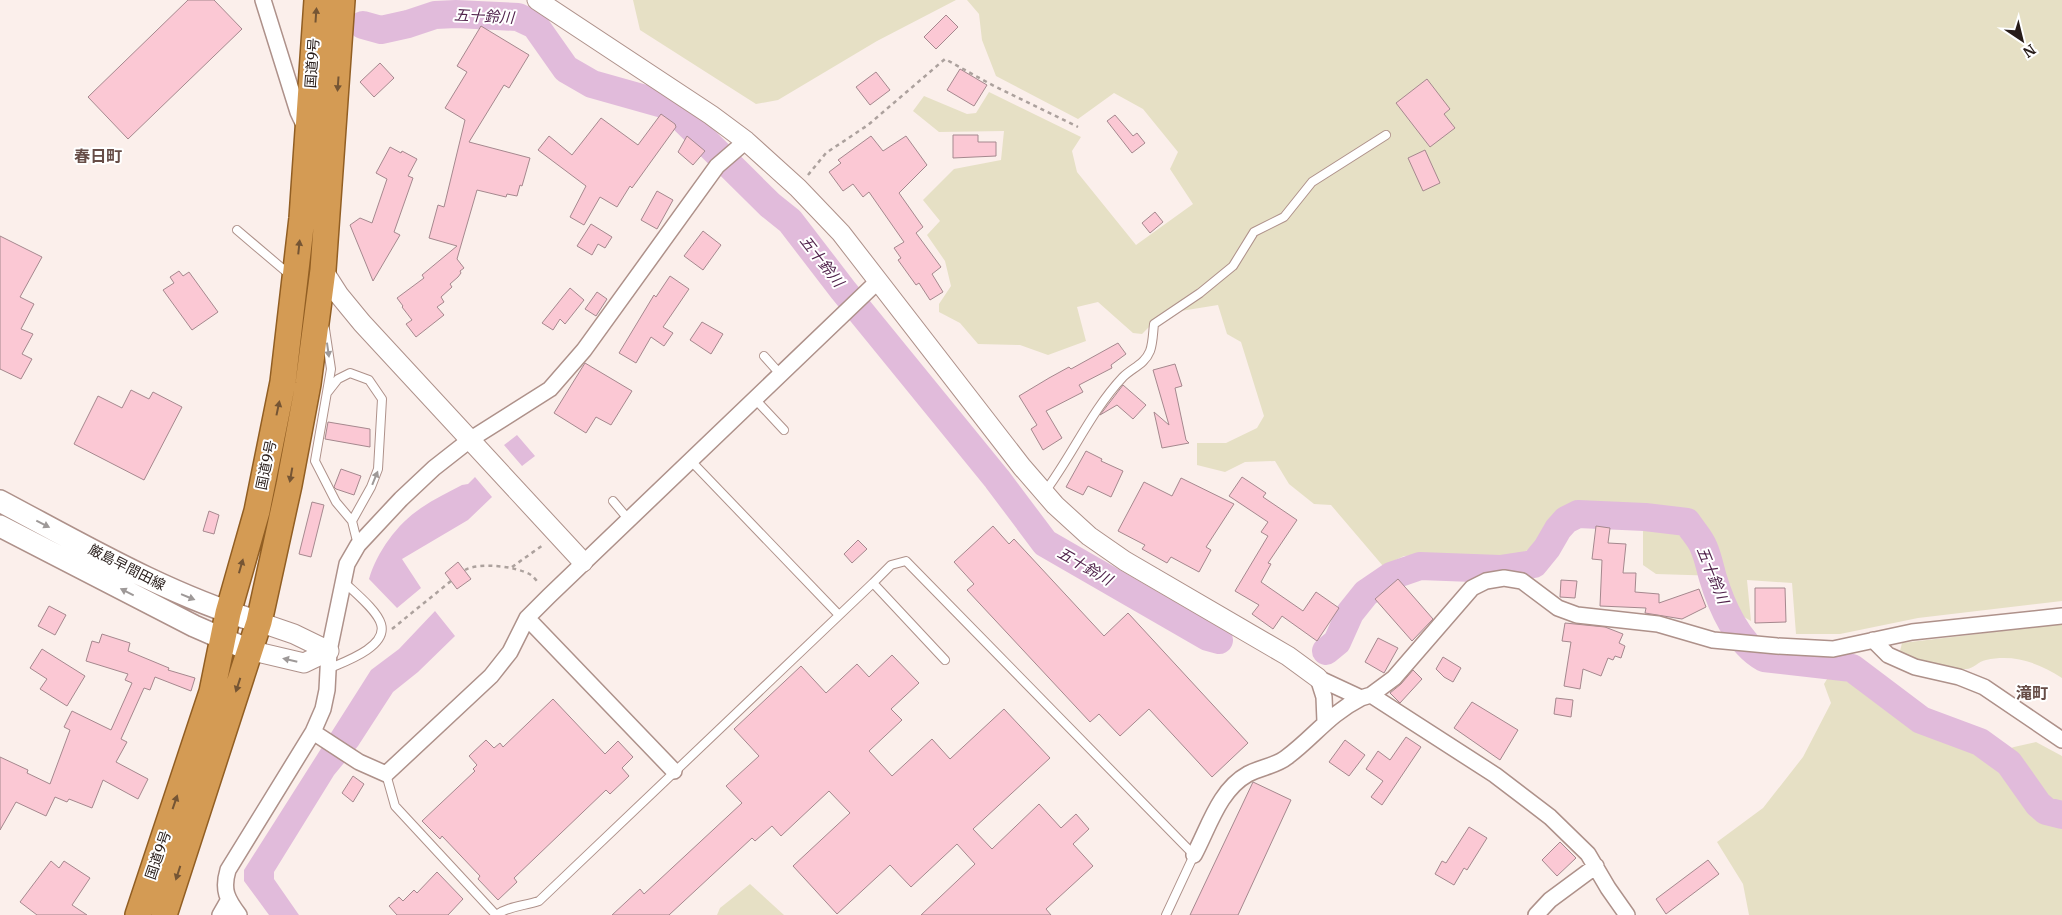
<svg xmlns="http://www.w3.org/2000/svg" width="2062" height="915" font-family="Merriweather,'Noto Sans JP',serif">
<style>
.green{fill:#e6e0c5}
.water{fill:#e1bbdb}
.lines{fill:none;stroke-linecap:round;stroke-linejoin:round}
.river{stroke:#e1bbdb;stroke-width:28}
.building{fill:#fbc8d4;stroke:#a5888e}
.service-casing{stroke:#ae918a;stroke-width:10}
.minor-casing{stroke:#ae918a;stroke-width:18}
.tertiary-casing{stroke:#ae918a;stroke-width:21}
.secondary-casing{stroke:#ae918a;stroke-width:24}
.trunk-casing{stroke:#915e23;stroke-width:28}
.path{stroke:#aca19d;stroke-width:2.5;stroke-dasharray:4 4;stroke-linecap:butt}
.service{stroke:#fff;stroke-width:8}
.minor{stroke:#fff;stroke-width:15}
.tertiary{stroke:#fff;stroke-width:19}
.secondary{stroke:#fff;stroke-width:21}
.trunk{stroke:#d49b54;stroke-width:25}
.oneway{fill:#755534}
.oneway2{fill:#9e9998}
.labels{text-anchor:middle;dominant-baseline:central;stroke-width:4;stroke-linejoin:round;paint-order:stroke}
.street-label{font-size:14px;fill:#271c19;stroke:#fff}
.water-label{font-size:15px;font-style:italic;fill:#51234c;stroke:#fff}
.quarter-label{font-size:16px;font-weight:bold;fill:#664c46;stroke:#fff}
</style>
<rect width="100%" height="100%" fill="#fbefeb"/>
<path class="green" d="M633,0h323l-79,41 -99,59 -22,4 -116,-74z
M967,0h1095v601l-144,17 -78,16h-44l-4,-51 -45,-3 4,41 -14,-8 -17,-37 -64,-2 -13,-9v-57l-59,-2 -29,11 -17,28 -24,12 -76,-3 -34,2 -21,10 -52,-61 -17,-1 -25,-20 -14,-23 -30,1 -20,10 -28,-7v-22h29l31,-15 7,-12 -23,-74 -14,-8 -9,-29 -56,9 -20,20 -9,-1 -35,-31 -21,5 9,34 -38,14 -28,-10 -42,-1 -18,-21 -21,-11v-8l12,-18 -6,-25 -18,-26 13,-14 -17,-21 31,-31 47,-9 3,-29 -65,1 -26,-21 11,-15 43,18 9,-1 13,-21 92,45 -9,14 5,21 59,73 57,-41 -23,-35 8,-17 -35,-43 -29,-16 -36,26 -82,-43 -14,-36 -3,-26z
M2062,624v54c-23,-15 -47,-24 -76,-18 -7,1 -13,9 -20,9 -20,1 -48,-9 -67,-14l3,-12z
M1832,671l21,8 34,29 65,34 37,14 25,-9 22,-5 26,14v159h-313l-6,-31 -26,-42 46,-34 40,-51 28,-54 -7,-19z
M750,884l34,31h-67l3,-7z"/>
<path class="water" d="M517,435l18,21 -13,10 -18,-21z
M475,477l17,20 -24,23 -66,39 19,29 -24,20 -28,-29c8,-27 28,-55 52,-71 13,-9 28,-16 41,-23l6,-1z
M435,611l20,25 -37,36 -25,20 -35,54 -24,29 -60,97v7l25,36h-30l-25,-34v-11l127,-200 28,-21z"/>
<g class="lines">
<path class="river" d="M363,25l18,5 27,-6 27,-9 21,-1 62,3 17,8 31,44 26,15 71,20 13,8 94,93 20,16 53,69 154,189 48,64 163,94 11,3
M1326,651l11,-9 13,-29 16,-20 25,-17 29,-10 80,3 34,-5 13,-16 11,-19 8,-9 12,-6 67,3 42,5c5,8 14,17 17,26 4,9 6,20 9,30 8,27 25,66 51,80l88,10 69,52 59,22 29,21 29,41 8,7 16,4"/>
</g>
<path class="building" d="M188,0h26l28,29 -114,110 -40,-42z
M946,15l12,12 -22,22 -12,-12z
M481,26l48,29 -20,33 -5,-3 -35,57 61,16 -8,28 -2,-1 -3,11 -10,-2 -1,3 -29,-7 -20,69 7,9 -4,3 1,2 -3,4 -8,7 2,3 -11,10 3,5 -7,5 7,8 -28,22 -10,-13 6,-4 -10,-13 1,-1 -6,-8 27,-20 -2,-3 35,-29 -28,-8 9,-33 6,2 21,-87 -20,-12 22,-36 -10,-6z
M380,63l14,15 -20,19 -14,-15z
M960,69l27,16 -13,21 -27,-16z
M876,72l14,18 -20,15 -14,-18z
M1427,79l23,30 -6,5 11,14 -25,19 -34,-44z
M661,114l14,10 1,3 -44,61 -2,-2 -13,21 -17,-10 -16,28 -14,-8 16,-31 -48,-36 11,-14 23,19 29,-37 37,27z
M1115,115l18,21 4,-3 8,10 -13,10 -25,-32z
M953,135h25v7h18v14l-43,2z
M687,136l18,15 -12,14 -15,-13z
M871,136l12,15 23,-15 21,29 -28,28 24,34 -7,6 25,34 -9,7 11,18 -13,8 -11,-17 -3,2 -18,-25 3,-2 -7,-10 10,-6 -35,-50 -6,5 -10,-13 -10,7 -14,-19 12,-9 -3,-3z
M390,147l11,6 1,-2 15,8 -9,17 5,2 -19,54 6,3 -27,46 -23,-56 10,-7 12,5 15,-44 -11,-6z
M1425,150l15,33 -17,8 -15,-33z
M657,191l16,9 -16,29 -16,-9z
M1155,212l8,10 -13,11 -8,-10z
M591,224l21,13 -7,11 -7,-4 -6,11 -15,-9z
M703,231l18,14 -18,25 -19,-14z
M0,236l42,21 -22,40 14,7 -13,25 12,5 -11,20 10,5 -11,20 -21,-10z
M179,271l4,5 6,-4 29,40 -26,18 -29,-40 11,-7 -4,-6z
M670,276l19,13 -26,38 10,6 -9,13 -13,-9 -15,26 -17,-10 35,-58 2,2z
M570,288l14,12 -19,24 -5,-5 -7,11 -11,-7z
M597,292l10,7 -11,17 -11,-7z
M702,322l21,12 -12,20 -21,-14z
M1118,343l8,11 -15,11 1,3 -33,17 4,7 -37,19 16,27 -19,12 -12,-21 6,-4 -18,-29 30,-18 20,-11 2,2z
M585,363l47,28 -21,34 -15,-8 -10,16 -32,-20z
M1175,364l7,22 -7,2 11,52 3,3 -27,5 -8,-36 15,13 -16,-55z
M1123,385l23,20 -13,14 -16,-14 -17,10z
M131,390l18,9 4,-7 29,15 -38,73 -70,-36 24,-48 24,12z
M328,422l42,7v18l-45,-8z
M1086,451l16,8 -1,2 22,10 -12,26 -23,-11 -5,9 -17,-8z
M341,469l20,7 -7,19 -18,-6 -2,-2z
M1242,477l24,16 -3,4 34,23 -29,43 3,1 -10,18 42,29 13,-19 23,16 -22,33 -35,-25 -9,13 -21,-15 7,-9 -24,-14 33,-55 -7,-4 7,-10 -39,-26z
M1181,478l53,26 -28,43 5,3 -12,22 -28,-15 -4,6 -25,-14 3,-4 -27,-14 26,-49 28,14z
M312,502l12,3 -13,52 -12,-3z
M209,511l10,4 -5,19 -11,-3z
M993,526l16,18 5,-5 90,97 24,-23 120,130 -36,34 -63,-68 -29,27 -21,-22 -9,8 -123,-132 7,-6 -20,-22z
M1596,526l14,2 -2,15 18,1 -3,29h13l-1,19 24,2v9l40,-14 7,18 -24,12 -37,-6 1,-5 -46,-2 2,-46 -10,-1z
M858,540l9,9 -15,14 -8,-9z
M458,562l13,17 -14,10 -12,-16z
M1398,579l35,40 -21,22 -37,-42z
M1561,580l16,1 -2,17 -15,-1z
M1755,588h30l1,34 -31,1z
M49,606l17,9 -11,20 -17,-9z
M1565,623l40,4 18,7 -4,9 6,3 -4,12 -6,-2 -2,4 -5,-2 -7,18 -18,-7 -3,20 -16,-3 7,-44 -9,-1z
M102,634l28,9 -2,8 41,17 -1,2 27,8 -4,13 -36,-14 -5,13 -6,-2 -23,51 6,3 -11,20 32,17 -10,20 -35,-19 -11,28 -23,-9 -2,3 -12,-5 -9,19 -30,-14 -16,28v-73l28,13 -1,3 23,11 20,-54 -6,-3 8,-16 39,19 21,-47 -7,-3 3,-6 -42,-13 6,-20 7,2z
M1378,638l20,10 -14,25 -19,-11z
M42,649l43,27 -18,30 -27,-17 7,-10 -17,-11z
M892,655l27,28 -28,26 11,11 -33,31 23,25 40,-37 18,20 54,-50 46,49 -77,71 19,20 47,-45 22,24 15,-14 13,15 -16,15 20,22 -47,43 5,6h-130l54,-51 -18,-20 -46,43 -21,-22 -53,49 -44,-48 57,-53 -21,-22 -48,45 -9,-10 -17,15 -3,-3 -83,77h-57l28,-26 4,5 98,-91 -16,-17 33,-30 -25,-27 67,-63 25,27 31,-29 12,13z
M1443,657l18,11 -8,14 -9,-5 -8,-8z
M1413,670l9,9 -22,24 -10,-10 11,-9z
M1556,698l17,2 -2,17 -17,-3z
M553,699l52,55 13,-13 15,16 -11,11 7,8 -19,18 -4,-4 -92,88 3,4 -19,18 -20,-21 2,-3 -38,-40 -2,3 -18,-18 53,-50 -2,-2 4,-4 -8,-9 17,-16 8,8 6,-5 3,4z
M1472,702l46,28 -18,30 -46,-32z
M1406,737l15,10 -39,58 -11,-8 12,-16 -17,-12 12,-18 12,9z
M1345,740l20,15 -16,21 -20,-14z
M353,776l11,8 -11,18 -11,-9z
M1253,782l38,18 -53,115h-48z
M1469,827l18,11 -20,32 -3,-2 -10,17 -19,-11 7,-13 4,2z
M1560,842l16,16 -19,18 -15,-16z
M1708,860l11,14 -53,40 -10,-15z
M51,861l8,7 5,-7 26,17 -18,27 15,10h-50l-17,-13z
M437,872l26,27 -15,16h-51l-8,-9 10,-9 4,4 11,-11 3,3z"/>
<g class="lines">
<defs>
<path id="service" d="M237,230l53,45
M325,329l6,40 -16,92 21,41 16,19 6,24
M764,356l17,19
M327,393l11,-14 12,-6 19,7 13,19 -4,70 -7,18 -19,34
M755,399l29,31
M691,461l147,153
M1044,493c28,-37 47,-82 79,-116 9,-9 22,-13 27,-26 3,-8 3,-19 4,-27l46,-31 33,-27 21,-34 30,-15 28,-35 74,-47
M613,501l16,19
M873,583l18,-18 15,-4 288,294 -28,60
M328,669c16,-7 60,-22 53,-45 -4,-14 -27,-32 -37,-42
M386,774l9,32 101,109
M496,915c13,-9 28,-9 43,-14l334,-318 72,77"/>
<path id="minor" d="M263,0l35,112 7,15
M527,618l147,153
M1873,640l15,15 27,12 44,10 25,10 78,53
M1371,695l124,80 55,42 38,37 20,34 19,27
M1325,722l-1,-25 -6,-19 43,20 10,-3 23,-17 78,-90 14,-7 18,-3 18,3 36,27 19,7 81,9 55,16 64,6 56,3 79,-17 150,-16
M313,732l46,30 27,12 105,-98 19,-24 17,-34 22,-22 329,-315
M1194,855c15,-28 25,-65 54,-81 13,-7 28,-8 39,-17 28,-21 41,-42 74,-59
M220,915l8,-14
M239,915c-12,-16 -17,-25 -11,-45l85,-138 10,-23 4,-19 2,-39 18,-87 11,-19 43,-46 33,-31 37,-29 79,-50 34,-39 133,-184 29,-25
M1536,915l14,-15 46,-34"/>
<path id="tertiary" d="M537,0l174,115 35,26 52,47 43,45 181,234 33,38 34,31 36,25 163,95 30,22
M323,270l16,25 23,28 221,239
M259,622l35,12 35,17
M249,650l55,13 25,-12"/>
<path id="secondary" d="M0,501c83,44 168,94 259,121
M0,526l194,100 55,24"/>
<path id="trunk" d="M138,915l74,-223 16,-79 29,-102 26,-129 19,-164 15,-218
M164,915l95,-293 30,-137 19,-101 15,-114 19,-270"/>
</defs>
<use href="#service" class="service-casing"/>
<use href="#minor" class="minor-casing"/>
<use href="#tertiary" class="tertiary-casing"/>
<use href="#secondary" class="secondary-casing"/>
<use href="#trunk" class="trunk-casing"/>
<path class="path" d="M808,175l18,-22 42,-28 77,-66 49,27 84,41
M512,567l31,-22
M465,570c14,-8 51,-4 66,5 3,2 6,6 8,9
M392,629l59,-48"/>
<use href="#service" class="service"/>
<use href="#minor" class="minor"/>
<use href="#tertiary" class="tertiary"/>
<use href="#secondary" class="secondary"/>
<use href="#trunk" class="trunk"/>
</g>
<defs><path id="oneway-solid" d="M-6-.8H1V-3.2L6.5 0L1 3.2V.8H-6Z" transform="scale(1.25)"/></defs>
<g class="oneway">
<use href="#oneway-solid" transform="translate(316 15) rotate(-86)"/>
<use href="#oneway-solid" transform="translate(338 84) rotate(94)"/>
<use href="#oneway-solid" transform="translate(299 247) rotate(-84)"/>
<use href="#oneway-solid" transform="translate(278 408) rotate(-78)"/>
<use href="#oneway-solid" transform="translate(291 475) rotate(100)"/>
<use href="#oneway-solid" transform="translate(241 566) rotate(-74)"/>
<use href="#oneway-solid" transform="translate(238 685) rotate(108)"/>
<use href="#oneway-solid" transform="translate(175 802) rotate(-71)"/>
<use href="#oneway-solid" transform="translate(178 873) rotate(108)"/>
</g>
<g class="oneway2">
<use href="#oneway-solid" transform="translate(328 350) rotate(82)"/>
<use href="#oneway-solid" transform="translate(375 478) rotate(-68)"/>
<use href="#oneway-solid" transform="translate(43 524) rotate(27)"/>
<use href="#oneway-solid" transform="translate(127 592) rotate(-153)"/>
<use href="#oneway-solid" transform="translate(188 597) rotate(22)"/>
<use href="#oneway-solid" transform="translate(290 660) rotate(-167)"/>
</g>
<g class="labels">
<g class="street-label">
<text transform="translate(312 63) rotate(-86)">国道9号</text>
<text transform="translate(266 465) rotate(-78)">国道9号</text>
<text transform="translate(127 567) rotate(27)">厳島早間田線</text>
<text transform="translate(158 855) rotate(-71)">国道9号</text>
</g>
<g class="water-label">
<text transform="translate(484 16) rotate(3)">五十鈴川</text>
<text transform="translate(822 261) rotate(52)">五十鈴川</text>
<text transform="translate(1085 566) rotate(30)">五十鈴川</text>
<text transform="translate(1713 575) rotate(68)">五十鈴川</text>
</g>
<g class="quarter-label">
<text x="98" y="156">春日町</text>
<text x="2032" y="693">滝町</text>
</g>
</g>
<g transform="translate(2022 40) rotate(145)" stroke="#ffffff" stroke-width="4" paint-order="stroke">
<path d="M0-4L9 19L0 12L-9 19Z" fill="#271c19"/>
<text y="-8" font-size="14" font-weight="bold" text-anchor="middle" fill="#271c19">N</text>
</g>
</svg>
